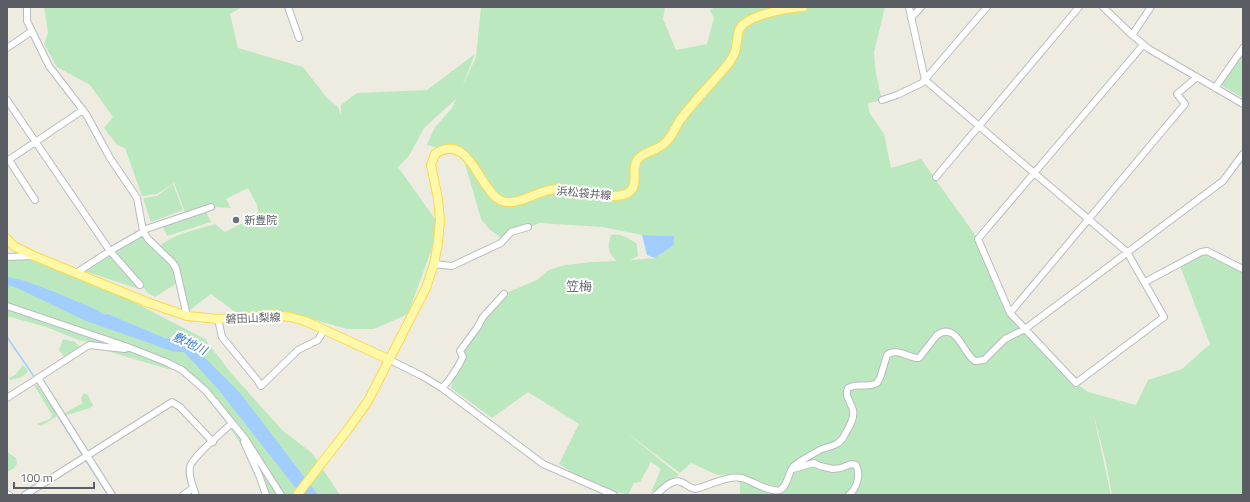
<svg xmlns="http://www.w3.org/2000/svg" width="1250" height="502" font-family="'Titillium Web','Noto Sans JP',sans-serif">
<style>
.green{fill:#bce8bf}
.water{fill:#a1ceff}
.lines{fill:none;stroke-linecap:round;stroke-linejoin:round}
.stream{stroke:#a1ceff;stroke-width:1.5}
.river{stroke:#a1ceff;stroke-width:10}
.minor-casing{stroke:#b9bbc2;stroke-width:8}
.major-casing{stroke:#fcd94c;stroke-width:10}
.minor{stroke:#fff;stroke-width:6}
.major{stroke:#fff8a6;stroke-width:8}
.worship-dot{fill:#6b7280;stroke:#fff;stroke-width:1.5}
.labels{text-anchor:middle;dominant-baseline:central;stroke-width:4;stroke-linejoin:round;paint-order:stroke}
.street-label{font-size:11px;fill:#5a5d64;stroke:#fff}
.worship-label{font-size:11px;fill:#5b616d;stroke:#fff;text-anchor:start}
.water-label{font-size:12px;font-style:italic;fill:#3a75cc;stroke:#fff}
.quarter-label{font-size:13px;fill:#6b6f76;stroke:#fff}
</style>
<rect width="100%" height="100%" fill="#eeece1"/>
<path class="green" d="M44,7h198l-12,7 8,34 65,19 24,31 11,9 3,8v-10l16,-12 70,-3 48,-36 -13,33 14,-30 5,-50h184l-2,12 13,31 31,-6 7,-26 -4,-7 4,-4h171l-11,45 2,22 6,26 -14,3 1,9 15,22 7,34 30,-9 57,80 39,82 59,62 12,9 48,13 12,-25 34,-11 28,-25 -30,-78 27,-15 36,18v226h-131l-6,-32 -13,-51 18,83h-371v-11l-7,-10 -16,1 -26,-12 -11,10 -54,-41 53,43 -28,18 10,-24 -10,-7 -11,20 -6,1 -6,12 -38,-11 -31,-20 20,-40 -51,-32 -36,26 -41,-30 9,-37 44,-57 33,-14 12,-10 16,-5 27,-3 25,-1c-9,-8 -10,-14 -6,-26 10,-2 17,3 26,9l1,12 -8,4 25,-2 19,-13v-9l-32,-1 -40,-8 -63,-4 -35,17 -15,-11 -8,-10 -19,-66 -35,-8 8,-18 17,-19 4,-9 -32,29 -15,28 -11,11 42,59 -32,88 -34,15h-27l-64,-18 -41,6 -31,-23 -21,16 -12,-33 -4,8 -19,12 -7,-4 -34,-41 29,-20 15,16c11,-13 41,-19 57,-24l10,8 18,-9 15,-11 -1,-7 -9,-17 -22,11 5,9 -20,-1 -6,2 6,13 -44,14 -5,-11 24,-10 -12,-32 -17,11 -15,2 -17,-48 -8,-3 -13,-17 9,-11 -23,-32 -33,-18 -13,-23 4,-11z
M1243,50v48l-24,-14z
M173,184l10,26 -32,12 -8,-24 14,-2z
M109,255l30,34 -55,-18z
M29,256l60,23 116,60 26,34 52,58 29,22 28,42h-74l-9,-25 -28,-44 -48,-59 -64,-22 4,4 42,14 8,6v1l-67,-20 12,-2 -37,-8 -33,-13 -39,-11v-59z
M63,339l12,3 5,5 -16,10 -5,-7z
M23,365l5,6c-3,6 -12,8 -18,9l-1,-2 6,-3z
M34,385h3l19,28v4l-15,9 -4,-2 13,-5 2,-4z
M84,393l4,2 5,10 -3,3 -23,7 -4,-1 20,-11 -2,-5z
M7,452l9,6 1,6 -4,5 -6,3z"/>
<path class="water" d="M642,235l32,1v9l-19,13 -8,-3z
M7,277l18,4 32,12 40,17 21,14 38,15 15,-1 17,6 13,10 39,39 78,102h-17l-83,-106 -34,-37h-9l-89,-31 -69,-33 -10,-3z"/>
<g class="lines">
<path class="stream" d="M7,290l1,-4
M7,337l28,41
M48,400l35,56
M85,459l23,36"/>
<path class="river" d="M107,319l59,25"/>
<defs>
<path id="minor" d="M27,7v14l22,45 37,48 24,44 23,34 4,6 6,33 5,8 24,23 4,6 11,48
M288,7l11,31
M909,7l16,73 202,172 37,65 -88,66 -66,-70 -32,-74 165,-194
M1103,7l29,28 17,14 94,55
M911,18l10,-11
M1132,35l19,-28
M7,48l25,-17
M1215,88l28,-40
M7,100l103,151 30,34
M882,100l15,-5 25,-12 65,-76
M9,160l26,40
M7,161l76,-51
M936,177l143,-170
M7,257l27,-1
M434,264l18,2 49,-23 10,-11 17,-5
M76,273l34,-22 33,-19 3,-3 65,-22
M1145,282l56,-30 6,-1 36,18
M7,306l118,40 41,16 16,8 23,20 10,12 31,38 35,55
M1010,313l175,-209 -8,-10 20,-17
M218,319l4,18 36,44 3,5 37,-36 20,-10 6,-10
M390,360l32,16 20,12 101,76 71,31
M38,378l74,117
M442,388c9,-9 15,-19 21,-31l-3,-6 17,-23 6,-11 21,-23
M7,398l82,-53 36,4
M244,442l15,33 7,20
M793,469l21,-6 6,3 13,3 8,-1 10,-4 5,1c5,10 1,23 -7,30
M7,494l2,1
M25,495l147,-93 8,5 33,35
M183,495l10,-7
M196,495c-3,-8 -8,-20 -6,-28 2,-10 33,-35 42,-44
M656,495c6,-5 16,-17 25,-13 5,2 8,6 14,7 14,-3 32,-14 47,-11 10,3 28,15 38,12 8,-4 8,-17 13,-23 2,-3 26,-17 29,-18 9,-3 18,-4 22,-13 4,-7 11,-17 9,-26 -2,-8 -9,-14 -5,-22 10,-6 19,1 29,-5l3,-5 7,-23c7,-7 20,1 29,3h3l18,-23c20,-14 26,19 38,26l9,-1 21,-21 20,-10 198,-148 20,-27"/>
<path id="major" d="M7,239l7,7 20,10 115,47 38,13 31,3 55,-4 17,2 15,4 85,39
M297,495l52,-67 19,-27 58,-113 8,-24 4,-21 2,-23 -2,-21 -7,-34 4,-11c33,-22 43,31 63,45 17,11 40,-10 58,-10 16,1 59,12 72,4 13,-8 1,-26 11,-35 7,-7 19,-8 26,-15 7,-6 10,-15 15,-23 15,-20 33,-38 49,-57 2,-4 5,-8 6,-11 2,-7 2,-15 4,-22 6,-15 49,-22 64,-23"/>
</defs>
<use href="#minor" class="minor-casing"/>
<use href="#major" class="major-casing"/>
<use href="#minor" class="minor"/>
<use href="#major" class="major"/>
</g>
<circle class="worship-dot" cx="236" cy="220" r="4"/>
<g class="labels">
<g class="street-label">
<text transform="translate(584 193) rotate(5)">浜松袋井線</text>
<text transform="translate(253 318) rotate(-2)">磐田山梨線</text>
</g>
<g class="worship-label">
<text x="244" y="220">新豊院</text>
</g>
<g class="water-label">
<text transform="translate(190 343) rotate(26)">敷地川</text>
</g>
<g class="quarter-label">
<text x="579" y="286">笠梅</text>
</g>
</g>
<rect width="1250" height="502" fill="none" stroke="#5a5d64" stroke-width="16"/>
<path d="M14 482v6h80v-6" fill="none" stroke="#5a5d64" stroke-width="2"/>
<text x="20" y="482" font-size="12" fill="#5a5d64" stroke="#ffffff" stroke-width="3" paint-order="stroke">100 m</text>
</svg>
